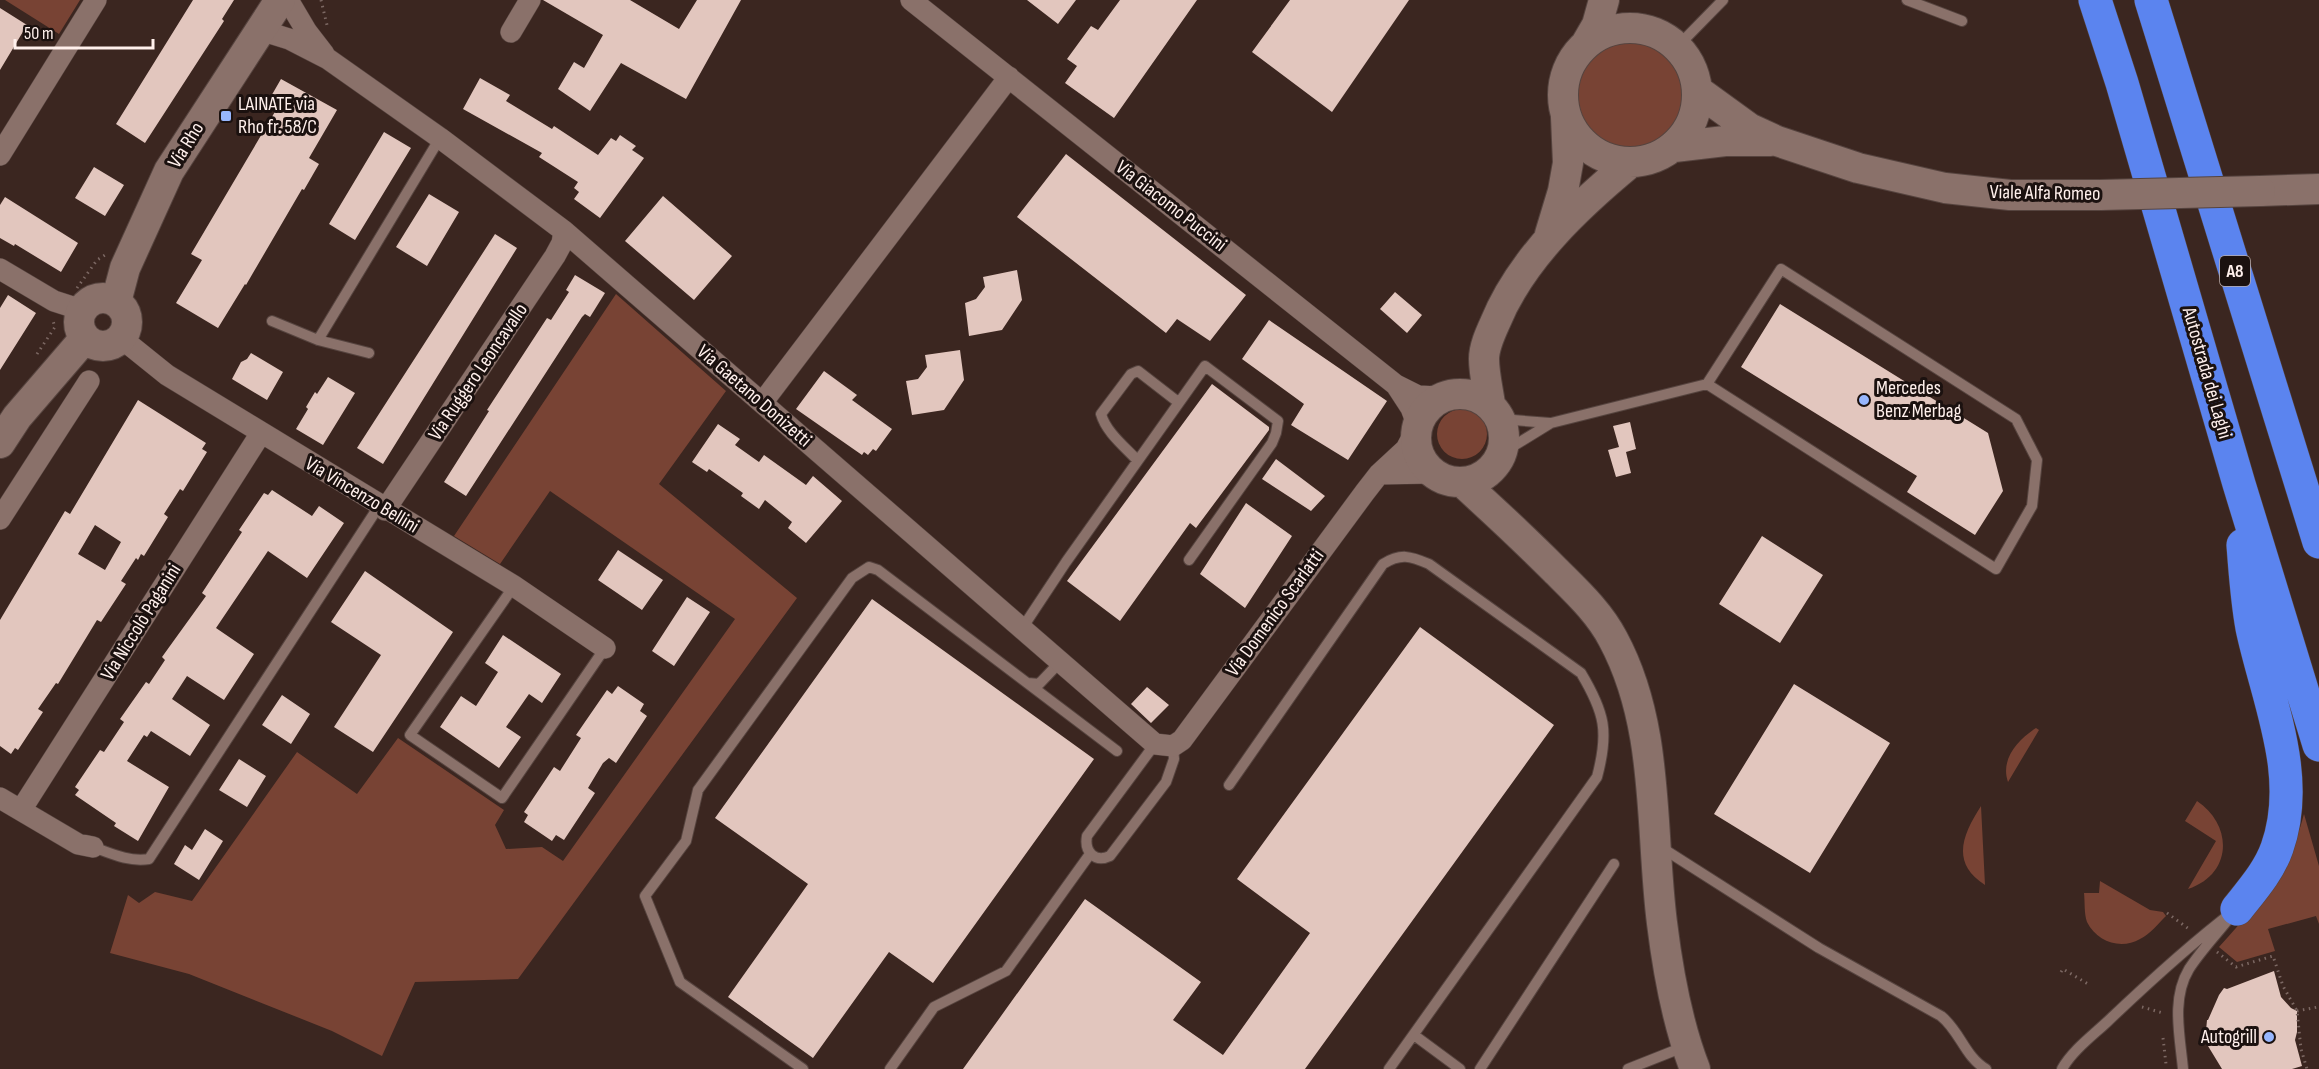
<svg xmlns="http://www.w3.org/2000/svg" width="2319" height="1069" font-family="'Sofia Sans Condensed',sans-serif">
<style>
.green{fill:#784334}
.building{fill:#e2c6be;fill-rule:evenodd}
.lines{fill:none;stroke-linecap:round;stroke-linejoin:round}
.lane-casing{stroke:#56443f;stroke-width:12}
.street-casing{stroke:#56443f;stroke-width:22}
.secondary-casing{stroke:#56443f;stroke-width:32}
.highway-casing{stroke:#56443f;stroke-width:34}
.path{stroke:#7c6863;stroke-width:3;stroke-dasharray:1.5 4.5;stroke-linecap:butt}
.lane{stroke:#8a716a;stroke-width:10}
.street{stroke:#8a716a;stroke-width:21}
.secondary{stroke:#8a716a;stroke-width:30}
.highway{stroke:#5b84ef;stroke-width:33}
.secondary-bridge-casing{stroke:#56443f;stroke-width:32;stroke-linecap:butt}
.secondary-bridge{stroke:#8a716a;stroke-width:30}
.poi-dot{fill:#97b6fd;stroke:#1b110f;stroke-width:2}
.labels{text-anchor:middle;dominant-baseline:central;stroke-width:6;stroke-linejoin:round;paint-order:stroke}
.shield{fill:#1b110f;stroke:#bbadaa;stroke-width:1.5}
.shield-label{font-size:18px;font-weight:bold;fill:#fff0ec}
.poi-label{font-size:20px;fill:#fff0ec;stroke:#1b110f;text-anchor:start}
.street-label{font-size:20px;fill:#fff0ec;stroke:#1b110f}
</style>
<rect width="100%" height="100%" fill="#3b2620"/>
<path class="green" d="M5,0h75l-21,34z
M1576 95a54 54 0 1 1 108 0a54 54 0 1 1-108 0Z
M616,294l110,97 -67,93 138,114 -279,381 -103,3 -33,74 -50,-25 -143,-57 -79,-21 18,-58 11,8 16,-11 37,9 105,-149 60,42 41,-56 106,72 -9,15 11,24 36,-2 21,14 172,-242 -185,-128 -50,73 -46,-28z
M1437 434a25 25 0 1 1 50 0a25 25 0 1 1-50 0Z
M2036,728l3,2 -31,52c-8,-23 10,-42 28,-54z
M2197,801c36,24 36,73 -9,88l28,-48 -31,-20z
M1981,806l4,79c-35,-22 -22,-51 -4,-79z
M2304,814l15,52v58l-3,-8 -48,13 7,22 -38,11 -18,-15c35,-39 72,-80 85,-133z
M2100,881l50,29 13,2 3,4c-8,8 -16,18 -26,23 -19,11 -43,3 -53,-17 -3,-8 -2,-20 -3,-29h15z"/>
<path class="building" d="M193,0h41l-12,19 2,2 -79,122 -29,-19z
M543,0h87l49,29 18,-29h44l-55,99 -65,-36 -31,48 -32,-22 16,-27 10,6 19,-33z
M1027,0h49l-18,24z
M1120,0h77l-83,118 -49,-35 12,-17 -10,-7 24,-33 7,4z
M1290,0h119l-77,112 -80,-60z
M0,8l27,17 -27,45z
M480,78l30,17 -4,6 46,28 2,-3 44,29 13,-17 5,3 4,-6 16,11 -4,4 12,8 -44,60 -26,-19 5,-7 -5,-4 4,-6 -39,-25 3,-4 -79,-44z
M281,79l56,31 -28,48 10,6 -15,26 -2,-1 -56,96 -1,-1 -27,44 -42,-25 26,-43 -11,-6 85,-144 -10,-5z
M384,132l27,16 -56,92 -26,-16z
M1066,154l180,141 -36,46 -33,-22 -11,14 -149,-116z
M94,167l30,18 -19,31 -30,-18z
M429,194l30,18 -32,54 -31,-19z
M663,196l69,60 -38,44 -69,-59z
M5,197l73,46 -17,29 -46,-28 -1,2 -14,-8v-33z
M495,234l22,14 -134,216 -26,-16z
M1017,270l5,30 -20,30 -33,6 -4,-33 11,-4 9,-12 -2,-10z
M575,275l30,18 -15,24 -5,-3 -3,3 -116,179 -22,-14 45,-71 -2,-1 60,-92 4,2 18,-28 -3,-2z
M1395,292l27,23 -15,18 -27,-24z
M8,295l28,18 -36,57v-62z
M1780,304l208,129 15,58 -28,44 -68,-43 10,-16 -176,-109z
M1269,320l118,81 -39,59 -57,-35 13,-21 -62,-45z
M960,350l4,30 -20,30 -32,5 -6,-34 12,-2 9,-12 -2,-12z
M251,353l32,19 -16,28 -35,-21 9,-17 6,-3z
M824,371l33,24 -5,5 40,29 -16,22 -3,-2 -5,6 -4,-3 -2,3 -66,-46z
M328,377l27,16 -32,52 -27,-16 12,-20 -2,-2 9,-15 2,2z
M1212,384l57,43v3l-73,98 -6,-5 -70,98 -53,-40z
M138,400l68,43 -4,6 5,3 -24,39 -3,-2 -16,25 4,3 -24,39 -3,-2 -3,6 -2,-2 -15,23 5,3 -25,38 -4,-2 -39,64 -2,-1 -18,26 5,3 -25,38 -3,-2 -4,6 -11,-8v-126l65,-109 5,3zM95,525l26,17 -16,28 -27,-16z
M1630,422l6,27 -10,3 5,21 -15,4 -8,-27 11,-3 -6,-21z
M718,424l22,15 -5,6 24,17 5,-7 42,30 7,-9 29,25 -36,42 -18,-15 4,-6 -27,-22 -6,9 -18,-13 2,-3 -34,-24 -2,3 -15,-10z
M1276,459l49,37 -14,15 -49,-32z
M272,490l40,26 7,-10 25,17 -37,55 -39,-27 -52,77 38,26 -30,46 -37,-24 -15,23 38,26 -20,31 -39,-25 -4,6 -3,-2 -17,26 42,26 -31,54 -24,-15 2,-3 -41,-28 4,-5 -4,-3 25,-37 4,2 20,-30 -4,-3 26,-37 3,2 16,-24 -3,-3 44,-61 -4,-3 40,-61 -3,-2 25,-37 4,2z
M1246,503l46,33 -47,72 -45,-34z
M1762,536l61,39 -43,68 -61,-39z
M618,550l45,30 -21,30 -44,-30z
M365,571l88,61 -80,120 -39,-25 47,-72 -50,-33z
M687,597l23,15 -36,54 -22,-15z
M872,599l222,160 -161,224 -44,-31 -76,106 -85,-61 80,-113 -93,-66z
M1420,627l134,98 -249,344h-342l122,-170 116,83 -28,38 50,35 87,-122 -73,-54z
M503,635l58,39 -19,29 -13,-9 -23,33 15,10 -22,31 -59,-41 21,-31 15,10 22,-34 -13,-9z
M1794,684l96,59 -80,130 -96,-59z
M618,686l26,18 -4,7 7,5 -31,47 -7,-5 -6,5 -15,25 7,5 -31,47 -8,-5 -4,6 -28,-19 4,-7 -4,-3 30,-45 6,4 21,-33 -5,-3 31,-45 5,4z
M1147,687l22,18 -18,18 -20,-19z
M282,695l28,19 -19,30 -29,-19z
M239,759l27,17 -19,31 -28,-17z
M205,829l18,12 -24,39 -25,-16 11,-19 7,5z
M2274,971l7,26 10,11 6,3v21l-2,8 7,26 -10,3h-70l-14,-23 -2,-15 1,-11h1l11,-25 5,-7 3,1z"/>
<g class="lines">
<defs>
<path id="lane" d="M1907,0l55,21
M1677,47l46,-47
M272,321l46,19 51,13
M318,340l122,-202
M1500,419l50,4
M1502,453l49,-30 156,-39 289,185 36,-63 5,-46 -21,-41 -235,-150 -74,115
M1137,460c-13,-14 -31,-28 -36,-46l30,-40 7,-3 40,31
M514,586l-104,149 92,63 103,-150
M1021,630l45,-68 139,-196 73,55 -2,12 -4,10 -83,117
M1028,683l11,1 21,-22
M1155,744l-68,92c-3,16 8,27 23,20l56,-74 8,-23 -1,-13
M1229,785l154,-221c18,-11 27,-8 46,0l152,109c24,40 28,59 16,104l-208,292
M1659,846l160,102 122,68c19,15 24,41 45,53
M93,847c19,7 36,15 56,12l230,-353
M1414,1035l46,34
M803,1069l-123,-87 -35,-86 41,-55 12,-51 154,-212 17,-11 9,3 239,181
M890,1069l44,-62 72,-36 84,-117
M1480,1069l134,-205
M1628,1069l58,-23
M2062,1069c10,-18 30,-33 45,-47 41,-39 82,-77 127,-111
M2183,1069c-3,-33 -12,-70 6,-100 11,-17 26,-33 38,-48"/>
<path id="street" d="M288,0l19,32 17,22
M911,0l485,385 15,23 6,16
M260,30l29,9 39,20 112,79 124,93 591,513 18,2 9,-6 183,-248 14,-18 27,-25 10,-19
M511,32l19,-32
M0,155l96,-155
M0,269l54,32 28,9
M121,338l46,37 347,211 91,62
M1396,385l22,11 23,1
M762,403l247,-326
M1379,474l53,-1
M385,510l170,-254 7,-13 2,-12
M0,519l89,-138
M0,798l78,46 15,3
M21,810l240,-377"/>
<path id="secondary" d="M1563 95a67 67 0 1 1 134 0a67 67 0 1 1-134 0Z
M1586,44l11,-19 7,-25
M1698,91l51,37 28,13 81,27 87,20 65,7h90
M1674,147l51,-6h46
M2260,191l59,-2
M1550,234l13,-43 5,-28 -2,-46
M79 322a24 24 0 1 1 48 0a24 24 0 1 1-48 0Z
M116,302l9,-34 44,-97 111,-171
M1416 438a44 44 0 1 1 88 0a44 44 0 1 1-88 0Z
M1490,404c-2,-14 -6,-31 -6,-45 0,-12 6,-25 11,-36 26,-64 83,-117 135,-160
M0,443l17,-26 68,-79
M1462,482c32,29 63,58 93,88 21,21 44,42 58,69 47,87 37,189 49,284 6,49 15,100 33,146"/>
<path id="highway" d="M2095,0l27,83 117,401 80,261
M2151,0l168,542
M2237,909c15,-19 32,-38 40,-61 26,-73 -10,-149 -25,-220 -5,-27 -7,-56 -9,-83"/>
</defs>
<use href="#lane" class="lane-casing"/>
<use href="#street" class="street-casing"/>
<use href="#secondary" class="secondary-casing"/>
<use href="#highway" class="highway-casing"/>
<path class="path" d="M321,0l6,25
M77,288l20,-28 8,-5
M37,354l18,-27 -2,-6
M2167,913l22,16
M2217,952l19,15 37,-11 10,30 14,25 4,38 6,20
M2061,972l2,-3 25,15
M2142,1007l21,6
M2297,1011l21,-4
M2163,1038l3,26"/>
<use href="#lane" class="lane"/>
<use href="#street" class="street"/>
<use href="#secondary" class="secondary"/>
<use href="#highway" class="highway"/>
<defs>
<path id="secondary-bridge" d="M2100,195l160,-4"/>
</defs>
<use href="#secondary-bridge" class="secondary-bridge-casing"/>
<use href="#secondary-bridge" class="secondary-bridge"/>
</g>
<g class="poi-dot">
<rect x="220" y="110" width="12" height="12" rx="3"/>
<circle cx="1864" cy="400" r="6"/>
<circle cx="2269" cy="1037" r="6"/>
</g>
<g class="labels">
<rect class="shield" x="2220" y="256" width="30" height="30" rx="4.5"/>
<g class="shield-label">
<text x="2235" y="271">A8</text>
</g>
<g class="poi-label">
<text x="238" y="104">LAINATE via<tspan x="238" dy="23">Rho fr. 58/C</tspan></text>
<text x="1876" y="388">Mercedes<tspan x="1876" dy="23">Benz Merbag</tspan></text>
<text x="2257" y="1037" text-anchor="end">Autogrill</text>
</g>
<g class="street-label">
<text transform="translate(186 145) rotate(-58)">Via Rho</text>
<text transform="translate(2045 193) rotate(1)">Viale Alfa Romeo</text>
<text transform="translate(1171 206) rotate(38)">Via Giacomo Puccini</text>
<text transform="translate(478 372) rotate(-56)">Via Ruggero Leoncavallo</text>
<text transform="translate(2207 373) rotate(74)">Autostrada dei Laghi</text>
<text transform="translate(754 396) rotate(41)">Via Gaetano Donizetti</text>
<text transform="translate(362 495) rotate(31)">Via Vincenzo Bellini</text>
<text transform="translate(1275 613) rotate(-54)">Via Domenico Scarlatti</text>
<text transform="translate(141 622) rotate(-58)">Via Niccolò Paganini</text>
</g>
</g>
<path d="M15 39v9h138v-9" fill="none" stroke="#fff0ec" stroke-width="3"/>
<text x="24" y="39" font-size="18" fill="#fff0ec" stroke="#1b110f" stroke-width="4.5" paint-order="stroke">50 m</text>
</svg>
